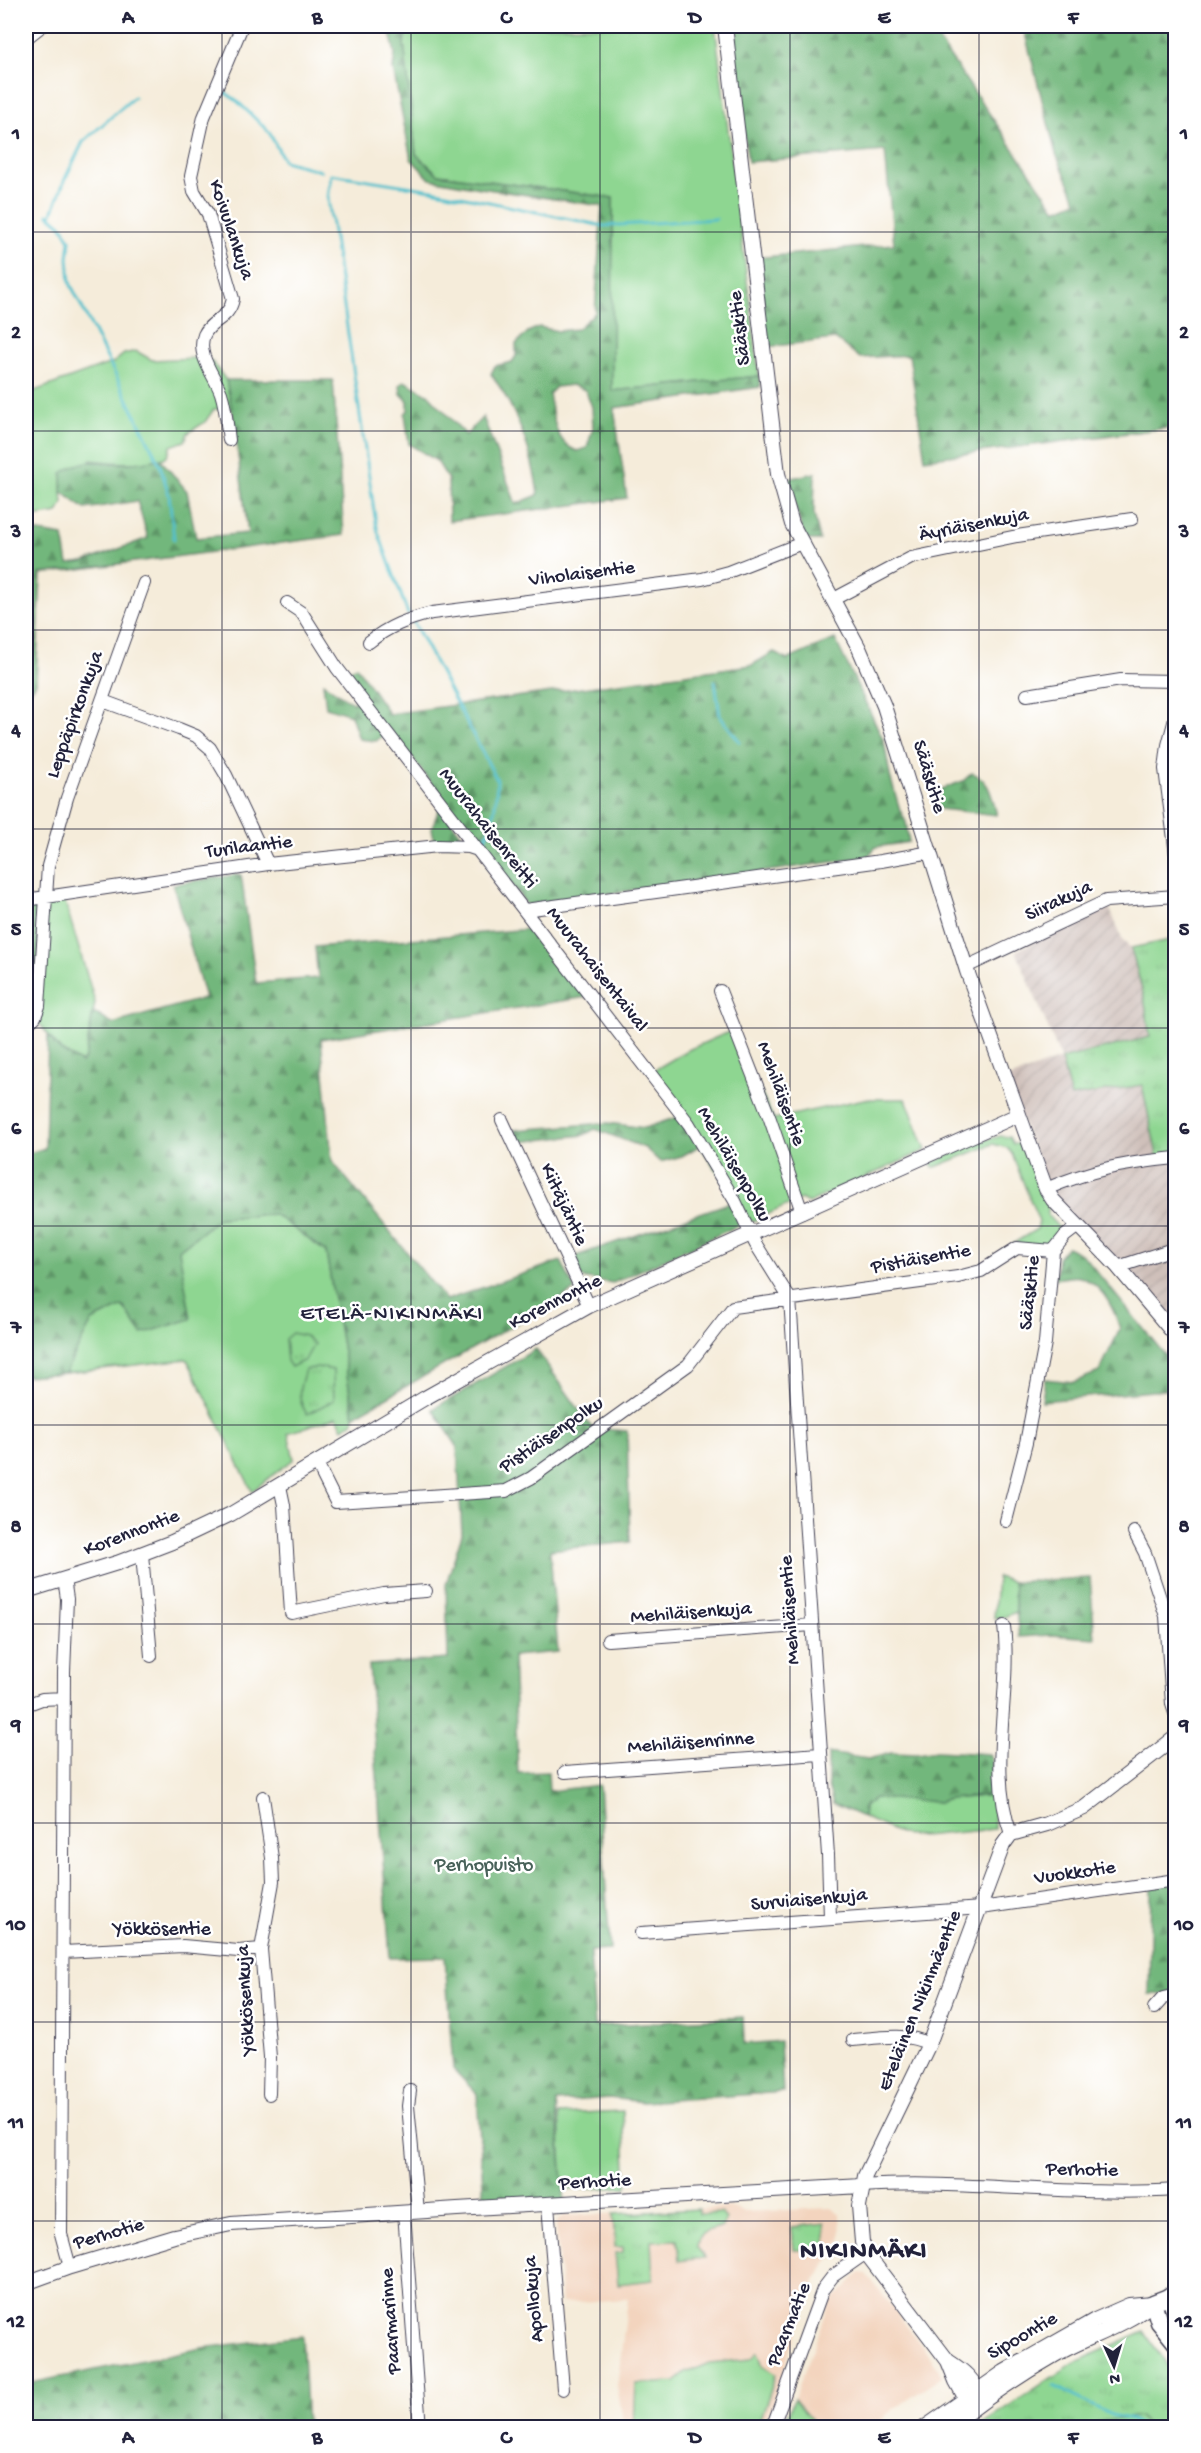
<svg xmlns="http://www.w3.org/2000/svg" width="1201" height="2453" font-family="'Gochi Hand',sans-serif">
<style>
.built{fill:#f3d4be}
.industrial{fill:url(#industrial-furrows)}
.green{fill:#8ed691;stroke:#587c66;stroke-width:1.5}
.forest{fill:url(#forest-firs);stroke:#4a6c5b;stroke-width:1.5;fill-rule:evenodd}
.park{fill:url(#park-tufts);stroke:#587c66;stroke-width:1.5}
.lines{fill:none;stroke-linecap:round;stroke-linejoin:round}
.stream{stroke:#53c0cc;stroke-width:3}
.minor-casing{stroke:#424053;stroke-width:14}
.tertiary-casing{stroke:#424053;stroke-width:16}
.secondary-casing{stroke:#424053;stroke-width:19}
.minor{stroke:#fff;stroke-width:12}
.tertiary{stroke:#fff;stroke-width:14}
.secondary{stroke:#fff;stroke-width:16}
.grid{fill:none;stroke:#22223b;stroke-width:1.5;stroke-opacity:0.55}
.labels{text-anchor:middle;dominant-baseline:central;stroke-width:5;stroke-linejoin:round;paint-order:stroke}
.street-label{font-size:20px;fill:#22223b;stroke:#fff}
.park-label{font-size:20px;fill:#486159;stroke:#fff}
.quarter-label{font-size:22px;letter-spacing:1.5px;fill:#22223b;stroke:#fff}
.district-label{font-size:26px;font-weight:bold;letter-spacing:1.5px;fill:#22223b;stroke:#fff}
.neatline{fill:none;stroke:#22223b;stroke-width:2}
.grid-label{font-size:20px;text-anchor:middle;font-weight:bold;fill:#22223b}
</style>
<defs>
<pattern id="industrial-furrows" width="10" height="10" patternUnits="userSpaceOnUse" patternTransform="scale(1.5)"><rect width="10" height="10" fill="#cfc0ba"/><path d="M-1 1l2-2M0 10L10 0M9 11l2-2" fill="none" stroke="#b1a5a1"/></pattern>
<pattern id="forest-firs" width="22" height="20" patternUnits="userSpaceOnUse" patternTransform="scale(1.5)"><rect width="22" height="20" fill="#72b77b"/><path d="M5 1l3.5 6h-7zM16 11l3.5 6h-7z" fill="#5d9466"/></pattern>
<pattern id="park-tufts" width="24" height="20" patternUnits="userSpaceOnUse" patternTransform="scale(1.5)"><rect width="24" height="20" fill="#8ed691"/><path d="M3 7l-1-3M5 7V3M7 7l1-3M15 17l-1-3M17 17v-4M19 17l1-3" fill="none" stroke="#7ab77e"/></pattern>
</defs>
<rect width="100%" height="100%" fill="#fff"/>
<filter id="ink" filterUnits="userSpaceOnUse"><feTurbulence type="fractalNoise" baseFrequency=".0167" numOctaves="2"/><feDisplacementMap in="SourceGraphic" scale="12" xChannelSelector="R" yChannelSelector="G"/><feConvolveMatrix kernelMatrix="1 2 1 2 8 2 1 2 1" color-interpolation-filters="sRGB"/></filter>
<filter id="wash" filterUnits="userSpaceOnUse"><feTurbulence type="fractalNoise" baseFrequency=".008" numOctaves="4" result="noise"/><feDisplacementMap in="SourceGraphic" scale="24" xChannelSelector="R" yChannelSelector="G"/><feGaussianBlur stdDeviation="1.35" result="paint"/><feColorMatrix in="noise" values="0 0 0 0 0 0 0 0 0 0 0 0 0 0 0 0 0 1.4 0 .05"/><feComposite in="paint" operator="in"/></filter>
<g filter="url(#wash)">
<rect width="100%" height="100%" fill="#f5ecda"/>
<path class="built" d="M733,2207l12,5 86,-4 9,6 1,26 -26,41 -52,146h-139l-7,-41 11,-87 -66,4 -6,-77 2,-6 5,-4z
M860,2273l6,1 27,34 44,58 5,11 -47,31 -22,19h-55l-24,-28 37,-98z"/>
<path class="industrial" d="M1108,904l15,37 8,7 44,-9v397l-122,-136 -47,-121 55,-20 -45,-108z"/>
<path class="green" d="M408,26h307l44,350 -148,15 2,-193 -175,-24 -22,-20 -12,-111z
M136,351l16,9 44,-2 16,4 14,18 6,29h-18l-9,13 -17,11 -3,8 -14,5c-1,4 -2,10 -7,12 -14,8 -56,4 -74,2l-28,32 1,11 -5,10 -25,4 -7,-3v-120l88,-32 10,-8z
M63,895l32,107 -10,56 -4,5 -21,-13 -28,-36 6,-115z
M731,1031l43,88 90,-20h42l20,51 -118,53 -7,-4 -50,23 -100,-150 37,-22z
M1001,1136l8,1 4,7h9l26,62v10l12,13 -17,20 -29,-6 23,-14 2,-7 -27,-68 -5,-6 -14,-4 -60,24 -2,-5 44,-20z
M274,1214l52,38 28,164 -1,6 -10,6 -6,-11 -49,16 6,26 -42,32 -65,-132 -122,14 27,-52 31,-15 19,28 37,-84 40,-32z
M997,1577l16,5 3,30 -12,5 -10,1z
M994,1795v34l-72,7 -22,-2 -37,-17 1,-10 11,-9 64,4 10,-3z
M623,2111l4,76 -64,3 -4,-76z
M758,2352l5,14 13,8 -18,53h-124l2,-43 39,-2 11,-9 23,-10 42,-4z
M794,2399l24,28h-35z
M1140,2416l7,11 -58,1 8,-6z"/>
<path class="forest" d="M383,26h25l-4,17 12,111 22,20 175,24 -1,193 147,-15 1,11 -146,21 13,90 -178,23 -1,-42 -11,-18 -28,-17 -4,-30 3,-4v-9l-7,-7 -1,-9 4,-4 24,13 38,41 17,-18 33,87 22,-9c-5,-42 -22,-87 -47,-121l4,-8 17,-4 4,-6v-12l12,-12 11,-5 19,4 19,-2 18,-16 7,-107 -122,-18 -50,-9 -19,-20 -18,-90 2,-15 -4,-18zM572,385l13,5 7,17 1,21 -6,20 -10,3c-23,-8 -24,-36 -28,-57l7,-7z
M730,26h205l4,15 117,169 21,-9 -21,-47 -33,-128h152v401l-250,32 -16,-104 -49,3 -25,-19 -68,8 -11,-89 138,-14 -9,-93 -137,11z
M226,380h107l11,155 -303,39 -5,109 -10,15v-168l37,6 5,28 16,-2 64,-24 -11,-37 -52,8 -23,-17v-19c29,-20 39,-7 69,-10 10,0 19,-3 29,-4l27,32 9,47 52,-5 -16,-124z
M815,473l-1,41 6,26h-13l-4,-7 -16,-54z
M835,639l49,102 6,35 10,34 6,12 3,20 -33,5 -9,10 -340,48 -137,-175 -14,11 -17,-2 -8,-24 -25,-8 -3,-24 31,21 2,-14 -12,-16 12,-8 33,48 363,-49 22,-13 13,8z
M972,773c18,6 20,25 25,42l-57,-6 -6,-9 5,-10 24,-9z
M440,807l26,34 -32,5 -2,-19z
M241,874l15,109 62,-5 -3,-31 215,-18 57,68 -266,42 11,122 114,139 115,-39 14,29 -221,126 -28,-164 -52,-38 -55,4 -40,32 12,69 -49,15 -19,-28 -31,15 -27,52 -39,3v-222l19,-6 3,-113 12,15 21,13 4,-5 8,-46 19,12 93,-26 -32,-114z
M38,899l2,12 -6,92 -3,11 -5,4v-118z
M683,1115l18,30 -19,11 -22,6 -15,-14 -50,-19 -11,6 -64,7 -6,-12 94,-7 37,5z
M735,1201l11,21 -133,61 -32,-5 -5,-22z
M1067,1247l16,8 92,112v22l-133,12 3,-22 29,3 25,-10 21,-43c-6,-20 -18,-45 -40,-52 -6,-2 -17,1 -24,2l2,-22z
M536,1349l56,79 35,3 3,111 -80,8 8,102 -45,4 5,117 30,-1 1,19 50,-6 11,165 -20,1 5,75 148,-9 1,27 36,-3 3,51 -140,10 -34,-4 -53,4 9,102 -81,-3 -7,-107 -24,-25 -8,-112 -55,1 -21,-293 79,-6 -2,-75 16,-50 -5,-88 -24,-37z
M1090,1578l5,60 -43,-3 -33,2 -6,-55z
M936,1751l53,3 3,6 2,35 -45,4 -10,3 -64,-4 -11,9 -1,10 -30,-13 -5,-17v-34l40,6 23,-6 27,1z
M1175,1880v115l-26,-1 2,-111z
M302,2336l5,91h-281v-43l176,-36z"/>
<path class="park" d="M1175,939v219l-17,2 -16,-75 -71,12 -10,-38 89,-22 -6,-40 -13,-49z
M292,1333l13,3 9,8 -9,16 -14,7 -4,-6 -2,-22z
M317,1367l16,3 1,30 -27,14c-11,-16 -8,-26 -2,-44z
M699,2209v5l22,-1 5,6 -4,8c-12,6 -24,2 -25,20l8,11 -26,3 -2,-21 -26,1 2,39 -35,4 -3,-31 8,-1v-5h-8l-2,-33z
M825,2223l2,27h-33l-2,-23z
M1144,2331l31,47v49h-28l-7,-11 -43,6 -8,5h-111l94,-63z"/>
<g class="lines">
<path class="stream" d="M220,89l16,11 33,32 15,29 37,10
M48,214l14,12 8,14 -2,18 2,25 90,182 9,30 5,44
M51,216l14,-37 18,-37 51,-45
M408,614l-30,-82 -3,-15 -47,-319 3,-24 101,16 171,36 113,-7
M413,621l84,159c-1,24 -3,44 -15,64l7,10
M715,681l5,35 20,26
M1054,2386l57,29 21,5 11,8"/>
</g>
</g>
<g filter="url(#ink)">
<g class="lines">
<defs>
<path id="minor" d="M229,440c-2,-15 -3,-32 -8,-47 -6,-17 -25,-38 -17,-58 7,-16 25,-15 29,-36l-25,-85 -14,-23 -3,-15 13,-59 38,-91
M832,600l79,-42 106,-22 115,-17
M287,603l15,10 35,55 352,456 46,77 20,42 35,56 38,556 2,63
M369,642c20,-16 39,-23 63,-29l270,-34 26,-7 74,-29
M1027,695l94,-15 55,1
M103,701l76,28 17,7 14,12 16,27 42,89
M1176,715l-8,30 -3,24 11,86
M26,900l242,-36 170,-18 31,1 9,3
M525,910l356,-49 50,-9
M966,967l140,-66 70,-5
M720,991l50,128 32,93
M26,1025l9,-8 4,-11 9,-140 19,-68 77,-215
M502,1120l87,186
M1046,1189c47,-20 79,-26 130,-31
M1118,1267l58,-19
M317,1464l19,38 170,-11 25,-13 157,-113 45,-58 225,-30 23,-6 36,-23 36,3
M280,1486l4,19 7,108 93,-19 42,-3
M1006,1521l20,-78 19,-100 8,-92 12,-15 13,-10
M1134,1532l11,21 21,63 6,88 4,12
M142,1554l9,102
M64,1579l3,20 -3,73 -3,562 9,33
M1004,1626c8,68 -17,142 7,208
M608,1640l204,-15
M26,1705l16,-6 22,-1
M565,1772l255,-18
M263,1797l9,61 1,24 -12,67 9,108 -1,37
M641,1933l340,-25 195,-28
M63,1952l120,-6 55,5 23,-2
M1154,2008l9,-10 13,-3
M853,2040c24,-2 53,-8 76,4
M410,2091l-2,15 10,105
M862,2186c104,-7 209,11 314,4
M548,2205l15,184
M404,2212l16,216
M772,2428l51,-139 10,-13 33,-23"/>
<path id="tertiary" d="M725,26l53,448 14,50 67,124 25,58 83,265 79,218 7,11 65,67 58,69
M26,37l14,-11
M26,1591l91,-28 55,-21 59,-28 194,-116 164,-92 429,-191
M26,2283l44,-16 104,-31 57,-12 226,-15 405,-23
M948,2361c14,9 28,19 31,36
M980,2403l-15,-6 -9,-16 -8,-20 -82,-108 -4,-11 -3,-36 6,-30 64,-132 74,-199 8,-11 36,-10 37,-16 92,-71
M924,2428l80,-56 91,-52 34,-15 24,-2
M948,2428c34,-27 70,-52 107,-73 32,-18 70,-29 98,-52"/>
<path id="secondary" d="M1176,2294l-23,9 6,19 17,21
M1169,2296l7,19"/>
</defs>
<use href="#minor" class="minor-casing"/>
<use href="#tertiary" class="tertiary-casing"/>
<use href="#secondary" class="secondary-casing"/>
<use href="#minor" class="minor"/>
<use href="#tertiary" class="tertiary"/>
<use href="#secondary" class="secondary"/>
</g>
</g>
<path class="grid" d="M222,26v2402M411,26v2402M600,26v2402M790,26v2402M979,26v2402M26,232h1150M26,431h1150M26,630h1150M26,829h1150M26,1028h1150M26,1226h1150M26,1425h1150M26,1624h1150M26,1823h1150M26,2022h1150M26,2221h1150"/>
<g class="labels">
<g class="street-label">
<text transform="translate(230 230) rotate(71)">Koivulankuja</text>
<text transform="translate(741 328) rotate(-97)">Sääskitie</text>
<text transform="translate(974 526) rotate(-11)">Äyriäisenkuja</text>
<text transform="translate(582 575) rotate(-7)">Viholaisentie</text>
<text transform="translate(76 715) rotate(-70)">Leppäpirkonkuja</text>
<text transform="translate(928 777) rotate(73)">Sääskitie</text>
<text transform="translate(487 829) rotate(52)">Muurahaisenreitti</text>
<text transform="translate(249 848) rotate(-7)">Turilaantie</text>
<text transform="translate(1059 902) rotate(-25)">Siirakuja</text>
<text transform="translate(596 970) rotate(52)">Muurahaisentaival</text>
<text transform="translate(780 1094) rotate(70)">Mehiläisentie</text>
<text transform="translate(733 1165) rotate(60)">Mehiläisenpolku</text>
<text transform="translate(563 1205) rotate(65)">Kiitäjäntie</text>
<text transform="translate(921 1260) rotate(-10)">Pistiäisentie</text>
<text transform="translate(1031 1293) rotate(-84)">Sääskitie</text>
<text transform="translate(556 1303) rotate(-27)">Korennontie</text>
<text transform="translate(552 1436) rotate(-34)">Pistiäisenpolku</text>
<text transform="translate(132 1534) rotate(-21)">Korennontie</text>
<text transform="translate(791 1610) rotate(-94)">Mehiläisentie</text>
<text transform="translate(691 1614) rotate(-4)">Mehiläisenkuja</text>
<text transform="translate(691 1744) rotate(-4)">Mehiläisenrinne</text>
<text transform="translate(1075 1874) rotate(-8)">Vuokkotie</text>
<text transform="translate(809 1901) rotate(-5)">Surviaisenkuja</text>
<text x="162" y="1930">Yökkösentie</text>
<text transform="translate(247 2000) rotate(-93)">Yökkösenkuja</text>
<text transform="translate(921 2001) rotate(-68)">Eteläinen Nikinmäentie</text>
<text transform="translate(1082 2171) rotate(1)">Perhotie</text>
<text transform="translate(595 2183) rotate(-3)">Perhotie</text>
<text transform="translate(109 2235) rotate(-16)">Perhotie</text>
<text transform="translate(535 2299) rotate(-95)">Apollokuja</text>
<text transform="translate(392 2321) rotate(-94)">Paarmarinne</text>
<text transform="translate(790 2325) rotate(-68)">Paarmatie</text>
<text transform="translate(1023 2337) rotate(-30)">Sipoontie</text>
</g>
<g class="park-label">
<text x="484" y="1866">Perhopuisto</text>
</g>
<g class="quarter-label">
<text x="392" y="1315">ETELÄ-NIKINMÄKI</text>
</g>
<g class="district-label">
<text x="864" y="2252">NIKINMÄKI</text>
</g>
</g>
<rect width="1201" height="2453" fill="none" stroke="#fff" stroke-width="66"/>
<g transform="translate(1114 2366) rotate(176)" stroke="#ffffff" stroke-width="4.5" paint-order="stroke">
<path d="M0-4.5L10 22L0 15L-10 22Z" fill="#22223b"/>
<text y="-9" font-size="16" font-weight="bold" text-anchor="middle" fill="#22223b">N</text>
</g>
<rect x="33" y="33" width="1135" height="2387" class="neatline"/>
<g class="grid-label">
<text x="128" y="23">A</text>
<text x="317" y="23">B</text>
<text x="506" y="23">C</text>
<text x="695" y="23">D</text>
<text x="884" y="23">E</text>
<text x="1073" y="23">F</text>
<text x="16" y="139">1</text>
<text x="1184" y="139">1</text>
<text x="16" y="338">2</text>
<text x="1184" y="338">2</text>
<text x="16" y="537">3</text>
<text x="1184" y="537">3</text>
<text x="16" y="736">4</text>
<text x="1184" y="736">4</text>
<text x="16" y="935">5</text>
<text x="1184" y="935">5</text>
<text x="16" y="1134">6</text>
<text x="1184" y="1134">6</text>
<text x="16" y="1333">7</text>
<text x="1184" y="1333">7</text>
<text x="16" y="1532">8</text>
<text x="1184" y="1532">8</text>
<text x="16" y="1731">9</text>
<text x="1184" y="1731">9</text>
<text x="16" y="1930">10</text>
<text x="1184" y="1930">10</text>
<text x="16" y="2128">11</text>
<text x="1184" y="2128">11</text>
<text x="16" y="2327">12</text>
<text x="1184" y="2327">12</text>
<text x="128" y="2443">A</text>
<text x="317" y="2443">B</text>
<text x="506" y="2443">C</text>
<text x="695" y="2443">D</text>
<text x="884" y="2443">E</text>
<text x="1073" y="2443">F</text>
</g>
</svg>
